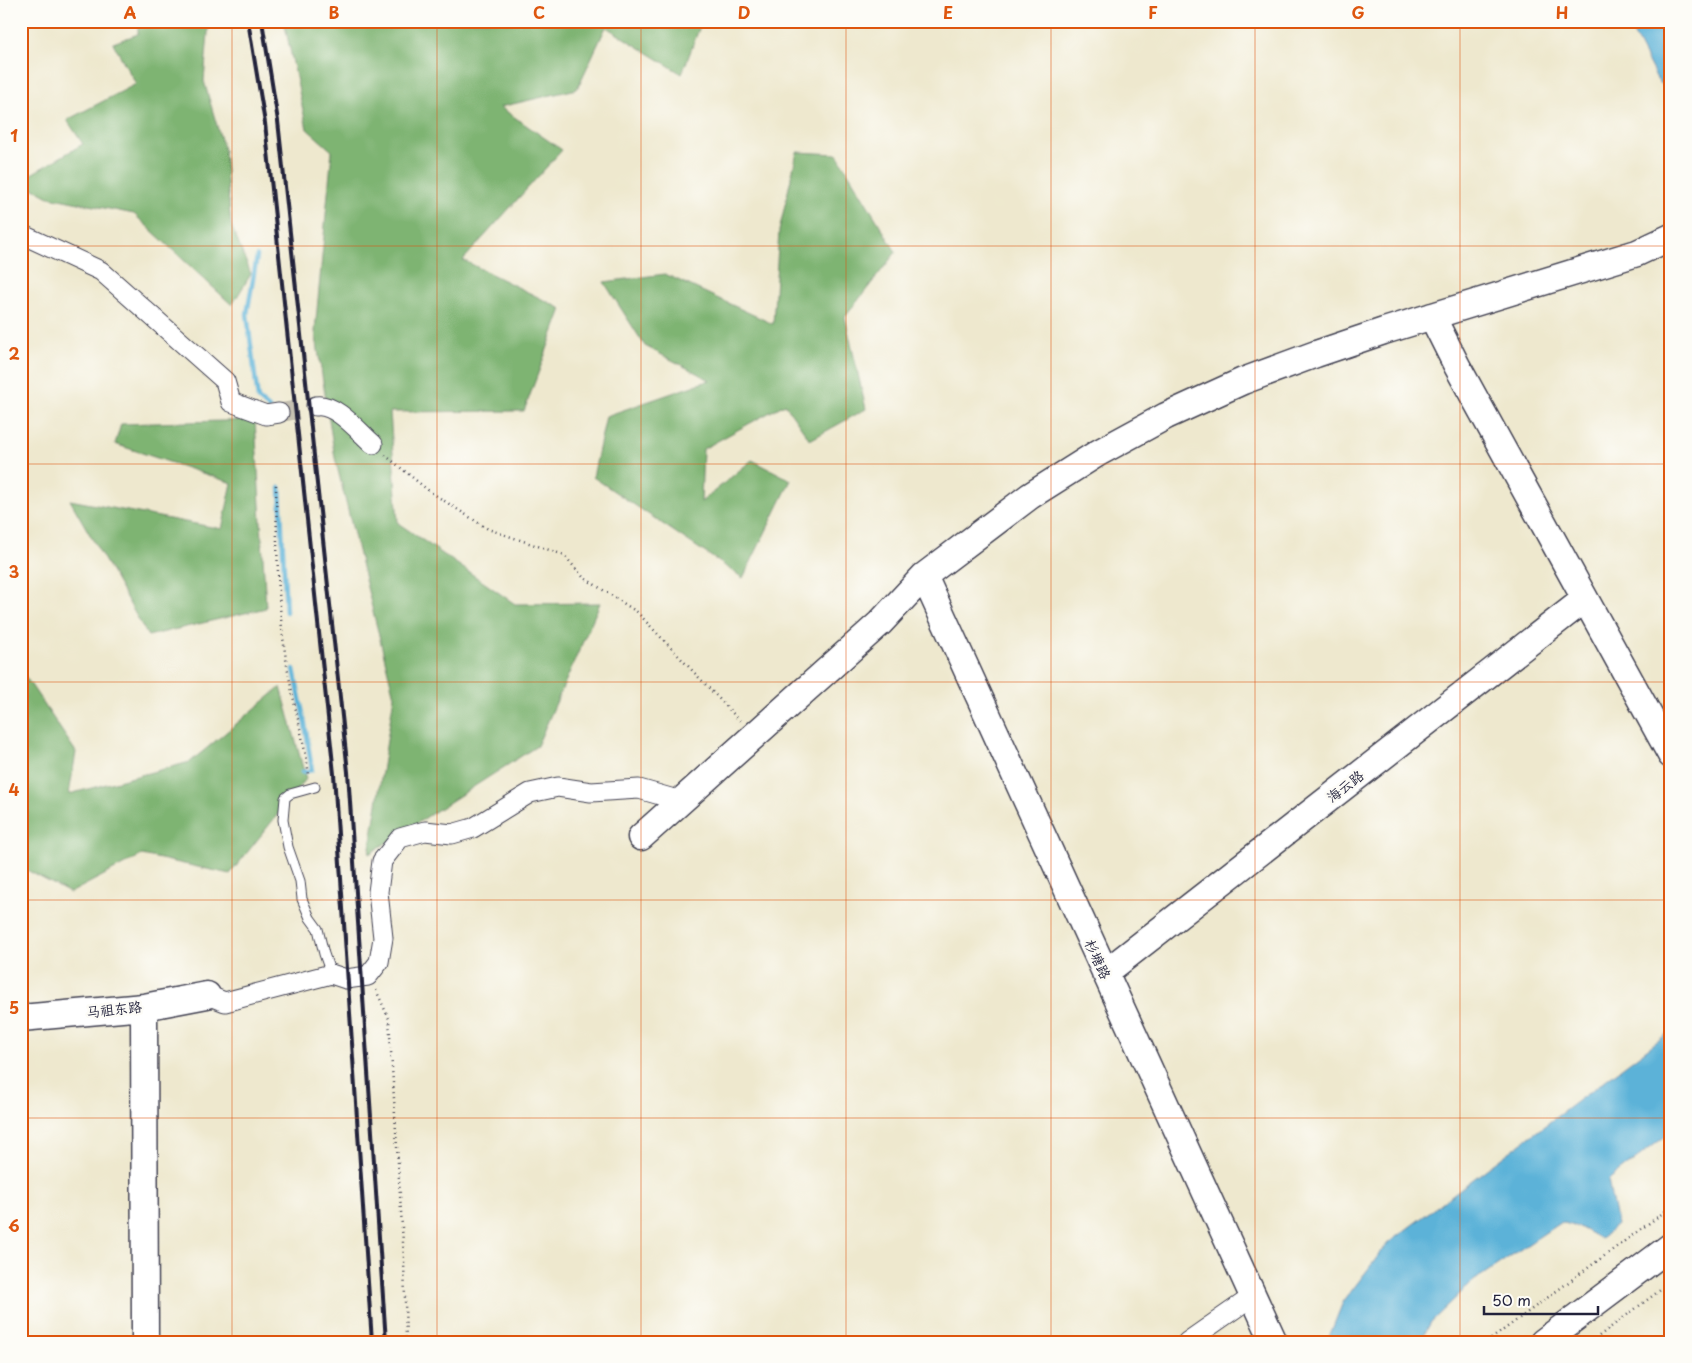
<svg xmlns="http://www.w3.org/2000/svg" width="1692" height="1363" font-family="'Playpen Sans','LXGW WenKai TC',sans-serif">
<style>
.forest{fill:#7eb472;stroke:#506b56}
.water{fill:#5bb2d8;stroke:#3e6a8a}
.lines{fill:none;stroke-linecap:round;stroke-linejoin:round}
.stream{stroke:#5bb2d8;stroke-width:4.5}
.street-tunnel{stroke:#c5c0b1;stroke-width:19;stroke-dasharray:19 9;stroke-linecap:butt}
.lane-casing{stroke:#414051;stroke-width:11}
.street-casing{stroke:#414051;stroke-width:21}
.secondary-casing{stroke:#414051;stroke-width:29}
.path{stroke:#414051;stroke-width:2.5;stroke-dasharray:1 4;stroke-linecap:butt}
.lane{stroke:#fff;stroke-width:9}
.street{stroke:#fff;stroke-width:19}
.secondary{stroke:#fff;stroke-width:26}
.rail{stroke:#22223b;stroke-width:4}
.grid{fill:none;stroke:#de560e;stroke-width:1;stroke-opacity:0.55}
.labels{text-anchor:middle;dominant-baseline:central;stroke-width:5;stroke-linejoin:round;paint-order:stroke}
.street-label{font-size:14px;fill:#22223b;stroke:#fdfcf7}
.neatline{fill:none;stroke:#de560e;stroke-width:2}
.grid-label{font-size:16px;text-anchor:middle;font-weight:bold;fill:#de560e}
</style>
<rect width="100%" height="100%" fill="#fdfcf7"/>
<filter id="ink" filterUnits="userSpaceOnUse"><feTurbulence type="fractalNoise" baseFrequency=".02" numOctaves="2"/><feDisplacementMap in="SourceGraphic" scale="10" xChannelSelector="R" yChannelSelector="G"/><feConvolveMatrix kernelMatrix="1 2 1 2 8 2 1 2 1" color-interpolation-filters="sRGB"/></filter>
<filter id="wash" filterUnits="userSpaceOnUse"><feTurbulence type="fractalNoise" baseFrequency=".0096" numOctaves="4" result="noise"/><feDisplacementMap in="SourceGraphic" scale="20" xChannelSelector="R" yChannelSelector="G"/><feGaussianBlur stdDeviation="1.12" result="paint"/><feColorMatrix in="noise" values="0 0 0 0 0 0 0 0 0 0 0 0 0 0 0 0 0 1.4 0 .05"/><feComposite in="paint" operator="in"/></filter>
<g filter="url(#wash)">
<rect width="100%" height="100%" fill="#eee8ce"/>
<path class="forest" d="M138,21h71l-5,60 20,69 7,75 20,49 -19,31 -98,-91 -85,-17 -28,-15v-2l62,-36 -16,-24 69,-36 -23,-41 25,-9z
M284,21h418l-20,53 -76,-47 -29,62 -77,18 62,43 -99,110 99,49 -38,102 -134,1 8,111 117,81 85,-1 -63,143 -168,108 25,-158 -59,-238 -20,-127 17,-180 -25,-22z
M797,152l40,2 59,98 -51,65 21,92 -56,31 -25,-36 -82,45 -2,53 51,-42 39,20 -48,98 -150,-101 13,-61 104,-36 -65,-34 -41,-64 61,-8 108,50 6,-93z
M255,420l11,188 -118,28 -78,-136 152,29 10,-46 -117,-39 6,-20z
M21,670l55,82 -7,42 121,-32 91,-75 25,92 -76,95 -88,-19 -72,38 -49,-26z"/>
<path class="water" d="M1627,21h44v77l-15,-21z
M1671,1031v101l-63,48 9,45 -16,14 -20,-11 -20,-6 -89,60 -41,40 -11,20h-93l16,-40 45,-59z"/>
<g class="lines">
<path class="stream" d="M257,256l-10,58 11,85 11,9
M280,487l6,125
M294,669l11,55 7,46 -10,2"/>
</g>
</g>
<g filter="url(#ink)">
<g class="lines">
<path class="street-tunnel" d="M279,413l37,-7"/>
<defs>
<path id="lane" d="M315,787l-25,7 -5,4 -2,22 5,27 12,34 2,18 8,19 8,11 6,25 7,20"/>
<path id="street" d="M21,234l80,37 124,110 6,21 35,13 13,-2
M316,406c20,-3 43,26 57,38
M207,995l18,7 106,-28 15,5 22,-3 11,-14 4,-24 -5,-46 4,-31 18,-23 25,-7 27,3 21,-6 57,-35 28,-6 33,5 48,-3 42,12
M1187,1342l66,-46"/>
<path id="secondary" d="M1432,316l25,50 214,389
M924,576l350,766
M641,837l239,-214 44,-47 106,-80 68,-43 68,-37 77,-35 73,-27 68,-23 253,-78 34,-16
M1105,973l480,-374
M144,1007l1,335
M21,1018l123,-11 63,-12
M1543,1342l128,-96"/>
</defs>
<use href="#lane" class="lane-casing"/>
<use href="#street" class="street-casing"/>
<use href="#secondary" class="secondary-casing"/>
<path class="path" d="M385,455l44,36 59,38 76,26 19,22 54,35 104,110
M276,485c1,62 1,124 12,186 6,35 16,69 21,104h-1
M376,990l13,29 15,240 2,83
M1487,1342l184,-135
M1591,1342l80,-60"/>
<use href="#lane" class="lane"/>
<use href="#street" class="street"/>
<use href="#secondary" class="secondary"/>
<path class="rail" d="M248,21l17,102 69,651 38,568
M262,21l16,100 70,651 38,570"/>
</g>
</g>
<path class="grid" d="M232,21v1321M437,21v1321M641,21v1321M846,21v1321M1051,21v1321M1255,21v1321M1460,21v1321M21,246h1650M21,464h1650M21,682h1650M21,900h1650M21,1118h1650"/>
<g class="labels">
<g class="street-label">
<text transform="translate(1345 786) rotate(-38)">海云路</text>
<text transform="translate(1098 959) rotate(65)">杉塘路</text>
<text transform="translate(114 1009) rotate(-6)">马祖东路</text>
</g>
</g>
<rect width="1692" height="1363" fill="none" stroke="#fdfcf7" stroke-width="55"/>
<path d="M1484 1306v8h114v-8" fill="none" stroke="#22223b" stroke-width="2.5"/>
<text x="1492" y="1306" font-size="15" fill="#22223b" stroke="#fdfcf7" stroke-width="4" paint-order="stroke">50 m</text>
<rect x="28" y="28" width="1636" height="1308" class="neatline"/>
<g class="grid-label">
<text x="130" y="19">A</text>
<text x="334" y="19">B</text>
<text x="539" y="19">C</text>
<text x="744" y="19">D</text>
<text x="948" y="19">E</text>
<text x="1153" y="19">F</text>
<text x="1358" y="19">G</text>
<text x="1562" y="19">H</text>
<text x="14" y="142">1</text>
<text x="14" y="360">2</text>
<text x="14" y="578">3</text>
<text x="14" y="796">4</text>
<text x="14" y="1014">5</text>
<text x="14" y="1232">6</text>
</g>
</svg>
